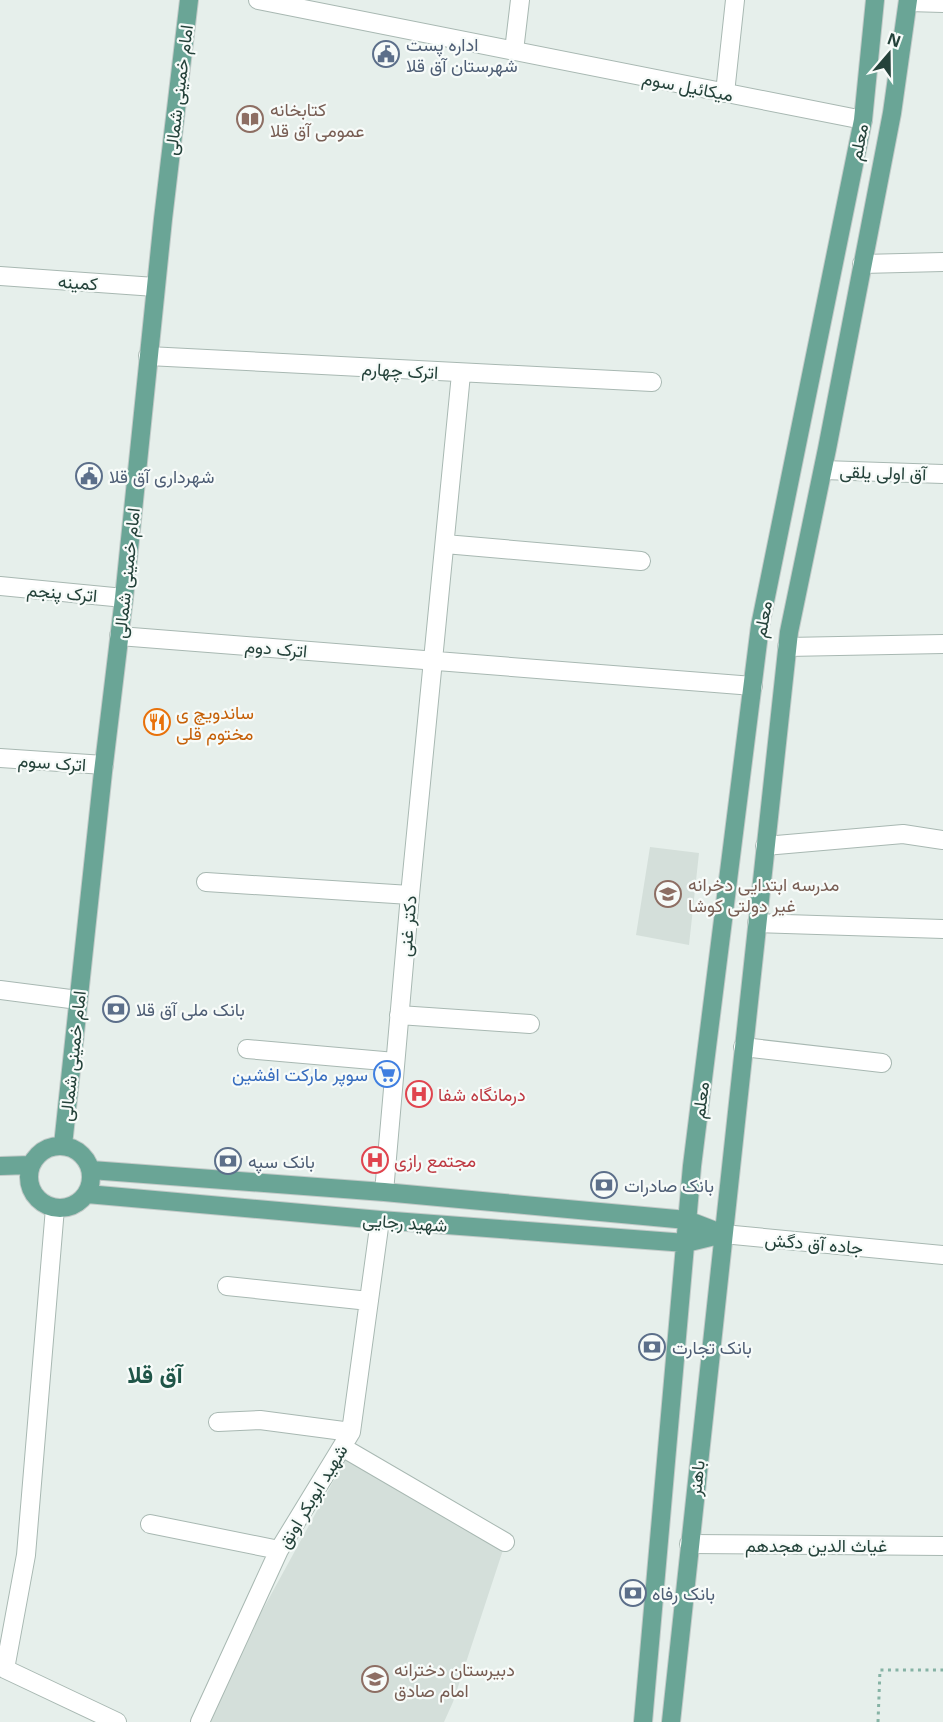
<svg xmlns="http://www.w3.org/2000/svg" width="943" height="1722" font-family="'Noto Sans',Vazirmatn,sans-serif">
<style>
.built{fill:#d4dfda}
.lines{fill:none;stroke-linecap:round;stroke-linejoin:round}
.minor-casing{stroke:#a8b8b2;stroke-width:20}
.major-casing{stroke:#c2cac8;stroke-width:20}
.path{stroke:#86b3a5;stroke-width:3;stroke-dasharray:3 4.5;stroke-linecap:butt}
.minor{stroke:#fff;stroke-width:18}
.major{stroke:#6aa596;stroke-width:18}
.labels{text-anchor:middle;dominant-baseline:central;stroke-width:4.5;stroke-linejoin:round;paint-order:stroke}
.service-label{font-size:18px;fill:#4e5e75;stroke:#f7fbf9;text-anchor:start}
.street-label{font-size:18px;fill:#24423a;stroke:#f7fbf9}
.education-label{font-size:18px;fill:#785e54;stroke:#f7fbf9;text-anchor:start}
.food-label{font-size:18px;fill:#c56008;stroke:#f7fbf9;text-anchor:start}
.shop-label{font-size:18px;fill:#366cbe;stroke:#f7fbf9;text-anchor:end}
.health-label{font-size:18px;fill:#be3a42;stroke:#f7fbf9;text-anchor:start}
.district-label{font-size:24px;font-weight:bold;fill:#1f5548;stroke:#f7fbf9}
</style>
<rect width="100%" height="100%" fill="#e6efeb"/>
<path class="built" d="M650,847l49,6 -10,92 -53,-10z
M346,1458l157,92 -50,152 -9,20h-235l53,-111z"/>
<g class="lines">
<defs>
<path id="minor" d="M258,0l605,120
M908,2l35,1
M514,51l6,-51
M725,93l10,-93
M862,264l81,-2
M0,276l155,11
M148,356l504,26
M823,470l120,4
M445,544l196,17
M0,586l124,12
M119,636l634,50
M787,647l156,-3
M0,758l104,7
M765,846l138,-12 40,6
M206,882l204,13
M757,923l186,6
M0,990l78,10
M399,1015l131,9
M743,1047l139,16
M247,1049l148,13
M384,1192l26,-297 51,-521
M55,1208l-29,347 -21,114 112,53
M723,1234l220,21
M227,1286l142,15
M218,1422l42,-2 91,12
M342,1447l163,95
M150,1524l129,26
M689,1544l254,2
M200,1722l79,-172 72,-118 29,-212"/>
<path id="major" d="M63,1145l40,-373 21,-174 39,-379 26,-219
M29 1177a31 31 0 1 1 62 0a31 31 0 1 1-62 0Z
M0,1166l31,-1
M91,1170l293,22 303,28 36,14
M87,1194l293,26 306,23 37,-9
M643,1722l49,-556 68,-540 103,-506 12,-120
M671,1722l118,-1090 38,-183 65,-336 16,-113"/>
</defs>
<use href="#minor" class="minor-casing"/>
<use href="#major" class="major-casing"/>
<path class="path" d="M878,1722l2,-52h63"/>
<use href="#minor" class="minor"/>
<use href="#major" class="major"/>
</g>
<defs>
<symbol id="civic-ring" viewBox="-11 -11 22 22"><circle r="9.5" fill="#f7fbf9" stroke="#5c6f8a" stroke-width="1.5"/><path d="M-.6-6.5H3V-4.5H.6V-3L4-1V1h2V6H-6V1h2V-1L-.6-3ZM-1.2 2.5V6h2.4V2.5Z" fill="#5c6f8a"/></symbol>
<symbol id="library-ring" viewBox="-11 -11 22 22"><circle r="9.5" fill="#f7fbf9" stroke="#8d6e63" stroke-width="1.5"/><path d="M-6-4Q-3-5.5-.7-3.5V5Q-3 3-6 4ZM6-4Q3-5.5 .7-3.5V5Q3 3 6 4Z" fill="#8d6e63"/></symbol>
<symbol id="restaurant-ring" viewBox="-11 -11 22 22"><circle r="9.5" fill="#f7fbf9" stroke="#e8710a" stroke-width="1.5"/><path d="M-5-6h1v4h1v-4h1v4h1v-4h1v5L-1.5 .5V6h-2V.5L-5-1ZM5-6V6H3V1.5H1.5Q1.5-4 5-6Z" fill="#e8710a"/></symbol>
<symbol id="school-ring" viewBox="-11 -11 22 22"><circle r="9.5" fill="#f7fbf9" stroke="#8d6e63" stroke-width="1.5"/><path d="M0-5L7-2L0 1L-7-2ZM-4 1L0 2.5L4 1V4Q0 6-4 4Z" fill="#8d6e63"/></symbol>
<symbol id="bank-ring" viewBox="-11 -11 22 22"><circle r="9.5" fill="#f7fbf9" stroke="#5c6f8a" stroke-width="1.5"/><path d="M-6-4H6V4H-6ZM0-2.3a2.3 2.3 0 1 0 0 4.6a2.3 2.3 0 1 0 0-4.6Z" fill="#5c6f8a"/></symbol>
<symbol id="supermarket-ring" viewBox="-11 -11 22 22"><circle r="9.5" fill="#f7fbf9" stroke="#3f7fe0" stroke-width="1.5"/><path d="M-6-5.5h2.5l.6 2H6L4.5 2H-2.5L-4.4-4H-6ZM-1.5 3.2a1.3 1.3 0 1 0 .1 0ZM3 3.2a1.3 1.3 0 1 0 .1 0Z" fill="#3f7fe0"/></symbol>
<symbol id="hospital-ring" viewBox="-11 -11 22 22"><circle r="9.5" fill="#f7fbf9" stroke="#e0444e" stroke-width="1.5"/><path d="M-5-5h3v3.5h4V-5h3V5h-3V1.5h-4V5h-3Z" fill="#e0444e"/></symbol>
</defs>
<g fill-rule="evenodd">
<use href="#civic-ring" x="371" y="39" width="30" height="30"/>
<use href="#library-ring" x="235" y="104" width="30" height="30"/>
<use href="#civic-ring" x="74" y="461" width="30" height="30"/>
<use href="#restaurant-ring" x="142" y="707" width="30" height="30"/>
<use href="#school-ring" x="653" y="879" width="30" height="30"/>
<use href="#bank-ring" x="101" y="994" width="30" height="30"/>
<use href="#supermarket-ring" x="372" y="1059" width="30" height="30"/>
<use href="#hospital-ring" x="404" y="1079" width="30" height="30"/>
<use href="#hospital-ring" x="360" y="1145" width="30" height="30"/>
<use href="#bank-ring" x="213" y="1146" width="30" height="30"/>
<use href="#bank-ring" x="589" y="1170" width="30" height="30"/>
<use href="#bank-ring" x="637" y="1332" width="30" height="30"/>
<use href="#bank-ring" x="618" y="1578" width="30" height="30"/>
<use href="#school-ring" x="360" y="1664" width="30" height="30"/>
</g>
<g class="labels">
<g class="service-label">
<text x="406" y="44">اداره پست<tspan x="406" dy="21">شهرستان آق قلا</tspan></text>
<text x="109" y="476">شهرداری آق قلا</text>
<text x="136" y="1009">بانک ملی آق قلا</text>
<text x="248" y="1161">بانک سپه</text>
<text x="624" y="1185">بانک صادرات</text>
<text x="672" y="1347">بانک تجارت</text>
<text x="652" y="1593">بانک رفاه</text>
</g>
<g class="street-label">
<text transform="translate(688 86) rotate(11)">میکائیل سوم</text>
<text transform="translate(178 90) rotate(-83)">امام خمینی شمالی</text>
<text transform="translate(858 142) rotate(-79)">معلم</text>
<text transform="translate(78 282) rotate(4)">کمینه</text>
<text transform="translate(400 370) rotate(3)">اترک چهارم</text>
<text transform="translate(883 472) rotate(2)">آق اولی یلقی</text>
<text transform="translate(126 573) rotate(-84)">امام خمینی شمالی</text>
<text transform="translate(62 592) rotate(5)">اترک پنجم</text>
<text transform="translate(762 619) rotate(-80)">معلم</text>
<text transform="translate(276 648) rotate(5)">اترک دوم</text>
<text transform="translate(52 762) rotate(4)">اترک سوم</text>
<text transform="translate(407 926) rotate(-85)">دکتر غنی</text>
<text transform="translate(72 1056) rotate(-84)">امام خمینی شمالی</text>
<text transform="translate(700 1100) rotate(-83)">معلم</text>
<text transform="translate(405 1222) rotate(4)">شهید رجایی</text>
<text transform="translate(814 1243) rotate(5)">جاده آق دگش</text>
<text transform="translate(696 1478) rotate(-84)">باهنر</text>
<text transform="translate(312 1496) rotate(-59)">شهید ابوبکر اونق</text>
<text x="816" y="1545">غیاث الدین هجدهم</text>
</g>
<g class="education-label">
<text x="270" y="109">کتابخانه<tspan x="270" dy="21">عمومی آق قلا</tspan></text>
<text x="688" y="884">مدرسه ابتدایی دخرانه<tspan x="688" dy="21">غیر دولتی کوشا</tspan></text>
<text x="394" y="1669">دبیرستان دخترانه<tspan x="394" dy="21">امام صادق</tspan></text>
</g>
<g class="food-label">
<text x="176" y="712">ساندویچ ی<tspan x="176" dy="21">مختوم قلی</tspan></text>
</g>
<g class="shop-label">
<text x="368" y="1074">سوپر مارکت افشین</text>
</g>
<g class="health-label">
<text x="438" y="1094">درمانگاه شفا</text>
<text x="394" y="1160">مجتمع رازی</text>
</g>
<g class="district-label">
<text x="155" y="1373">آق قلا</text>
</g>
</g>
<g transform="translate(889 54) rotate(20)" stroke="#f7fbf9" stroke-width="4.5" paint-order="stroke">
<path d="M0-4.5L10 22L0 15L-10 22Z" fill="#24423a"/>
<text y="-9" font-size="16" font-weight="bold" text-anchor="middle" fill="#24423a">N</text>
</g>
</svg>
